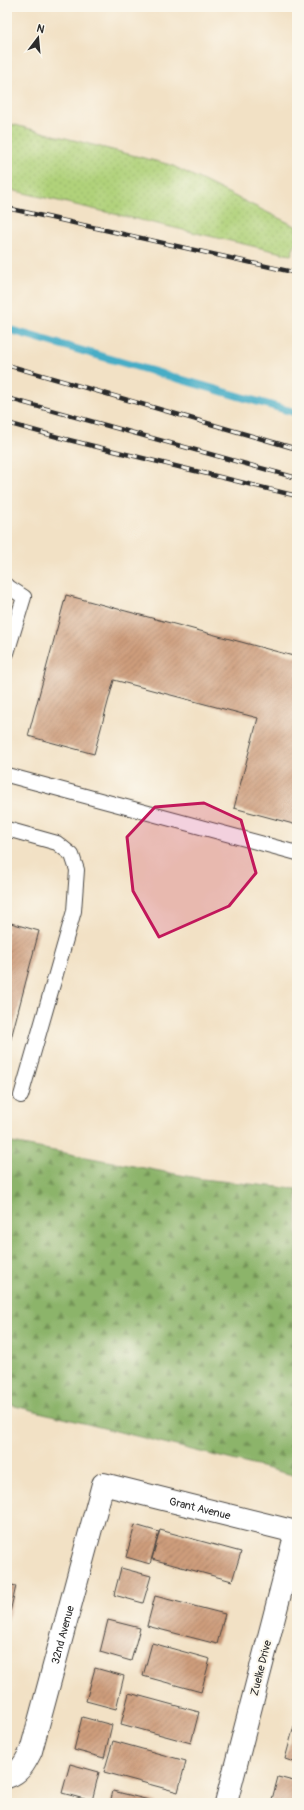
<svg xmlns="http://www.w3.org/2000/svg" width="304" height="1810" font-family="Pangolin,sans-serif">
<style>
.grass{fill:url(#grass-dots);stroke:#6e7e52}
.forest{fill:url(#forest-firs);stroke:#5c704a}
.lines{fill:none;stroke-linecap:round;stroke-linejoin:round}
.stream{stroke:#47adc6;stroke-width:8}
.building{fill:url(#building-hatch)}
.lane-casing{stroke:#494642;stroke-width:16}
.street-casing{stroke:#494642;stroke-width:24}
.lane{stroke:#fff;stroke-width:14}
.street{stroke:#fff;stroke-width:22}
.rail-casing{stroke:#2b2b2b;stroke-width:4.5}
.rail{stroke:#fbf7ec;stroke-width:3;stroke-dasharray:9;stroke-linecap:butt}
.marked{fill:#c2185b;fill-opacity:0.2;stroke:#c2185b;stroke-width:3;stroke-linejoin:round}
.labels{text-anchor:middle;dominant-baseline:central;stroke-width:4;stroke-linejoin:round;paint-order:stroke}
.street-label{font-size:11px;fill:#2b2b2b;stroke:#fbf7ec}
</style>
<defs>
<pattern id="grass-dots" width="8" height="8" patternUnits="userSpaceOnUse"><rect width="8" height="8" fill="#b0d27a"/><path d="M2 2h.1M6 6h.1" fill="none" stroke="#98b46a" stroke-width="1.8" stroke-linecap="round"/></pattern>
<pattern id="forest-firs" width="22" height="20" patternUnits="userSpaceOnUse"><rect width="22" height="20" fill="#8cb46a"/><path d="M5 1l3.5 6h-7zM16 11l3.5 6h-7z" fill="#739357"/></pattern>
<pattern id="building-hatch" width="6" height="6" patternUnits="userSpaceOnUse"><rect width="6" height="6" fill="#ce9d7c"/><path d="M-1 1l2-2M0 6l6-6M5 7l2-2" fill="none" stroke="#a78066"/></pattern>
</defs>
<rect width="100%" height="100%" fill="#fbf7ec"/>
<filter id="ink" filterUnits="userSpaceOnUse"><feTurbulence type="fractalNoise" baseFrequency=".025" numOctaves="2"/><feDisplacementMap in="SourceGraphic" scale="8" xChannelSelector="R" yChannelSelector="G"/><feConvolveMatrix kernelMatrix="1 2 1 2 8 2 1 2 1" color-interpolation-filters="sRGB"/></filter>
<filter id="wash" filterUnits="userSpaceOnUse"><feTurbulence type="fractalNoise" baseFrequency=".012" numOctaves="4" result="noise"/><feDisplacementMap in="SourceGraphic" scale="16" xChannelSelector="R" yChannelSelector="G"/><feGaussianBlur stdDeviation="0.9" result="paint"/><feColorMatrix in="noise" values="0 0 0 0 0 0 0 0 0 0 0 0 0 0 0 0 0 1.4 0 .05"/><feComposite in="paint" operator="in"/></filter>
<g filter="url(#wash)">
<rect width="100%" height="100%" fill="#f2e1c5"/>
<path class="grass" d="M7,123l164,42 126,62v13l-6,15 -284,-66z"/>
<path class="forest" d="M7,1142l195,37 95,10v287l-290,-72z"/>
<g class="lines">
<path class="stream" d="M7,329l290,84"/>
</g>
<g id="blocks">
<path class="building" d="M66,595l231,62v168l-63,-17 24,-90 -144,-38 -20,74 -66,-18z
M7,922l32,9 -31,119h-1z
M135,1525l24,7 -9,32 -24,-7z
M160,1530l81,22 -9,29 -80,-22z
M121,1568l30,8 -8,27 -29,-8z
M7,1584l9,2 -8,35h-1z
M155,1596l70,18 -8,30 -70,-18z
M108,1620l32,8 -9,33 -31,-9z
M152,1643l58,16 -9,33 -58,-16z
M95,1668l29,8 -8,33 -30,-8z
M129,1693l70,19 -8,31 -70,-19z
M82,1717l30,8 -8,33 -30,-8z
M294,1726l3,1v36l-12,-4z
M113,1741l73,20 -8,31 -74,-20z
M70,1764l29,8 -7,29 -30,-8z
M278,1777l19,5v21h-26z
M113,1791l44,11v1h-47z"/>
</g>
</g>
<g filter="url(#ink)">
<use href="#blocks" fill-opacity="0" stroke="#494642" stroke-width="1"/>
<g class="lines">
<defs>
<path id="lane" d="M7,586l17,11 -17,56
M7,775l290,78
M7,829l50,14 15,12 5,15 -3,41 -53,185"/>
<g id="street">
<path id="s1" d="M7,1777c13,-4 18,-14 24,-26l72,-267 193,48 -70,271"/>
</g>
</defs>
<use href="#lane" class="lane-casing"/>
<use href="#street" class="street-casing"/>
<use href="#lane" class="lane"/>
<use href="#street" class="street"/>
<defs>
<path id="rail" d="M7,208l290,65
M7,365l290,84
M7,398l290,80
M7,423l58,16 232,57"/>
</defs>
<use href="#rail" class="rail-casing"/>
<use href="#rail" class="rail"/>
</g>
</g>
<path class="marked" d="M204,803l37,17 15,53 -27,33 -70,31 -26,-46 -6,-54 28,-30z"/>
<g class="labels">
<g class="street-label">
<text stroke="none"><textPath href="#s1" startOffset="413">Grant Avenue</textPath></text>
<text stroke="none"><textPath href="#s1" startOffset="157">32nd Avenue</textPath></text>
<text transform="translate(261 1668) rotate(-76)">Zuelke Drive</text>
</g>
</g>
<rect width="304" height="1810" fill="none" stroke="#fbf7ec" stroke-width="24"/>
<g transform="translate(38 38) rotate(16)" stroke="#fbf7ec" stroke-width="3" paint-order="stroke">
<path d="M0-3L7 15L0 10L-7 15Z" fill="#2b2b2b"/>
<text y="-6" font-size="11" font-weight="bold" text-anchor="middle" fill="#2b2b2b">N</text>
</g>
</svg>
